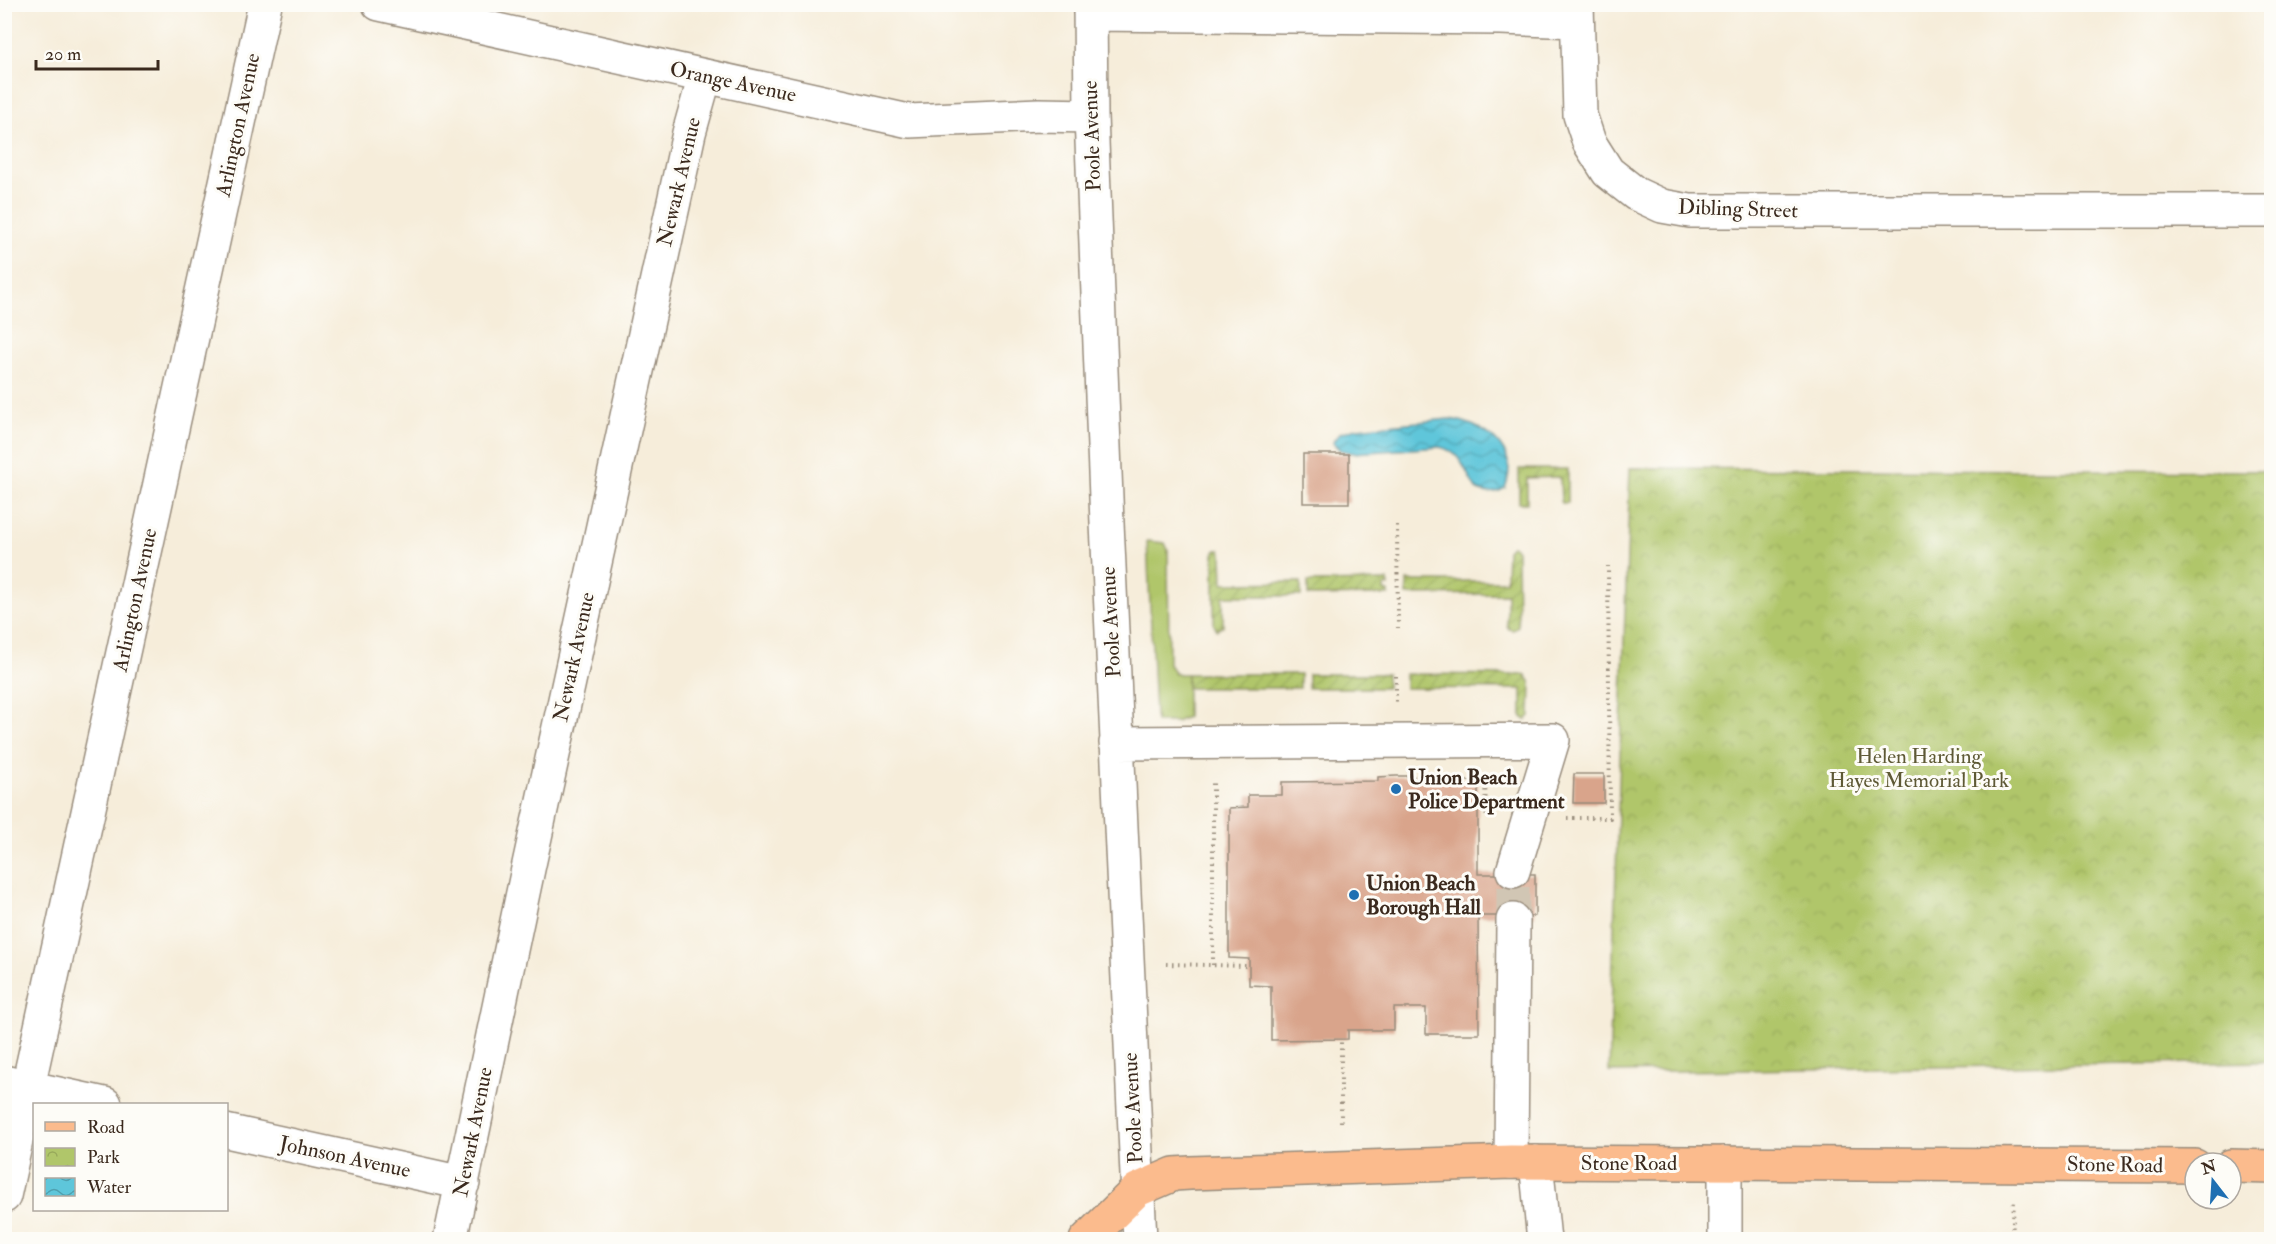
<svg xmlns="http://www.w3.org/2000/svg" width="2276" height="1244" font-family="'IM FELL Double Pica',serif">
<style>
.grass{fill:#b0c66a;stroke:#767844;stroke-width:1.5}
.park{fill:url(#park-crowns);stroke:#767844;stroke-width:1.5}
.garden{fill:url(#garden-furrows);stroke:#767844;stroke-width:1.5}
.water{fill:url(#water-waves);stroke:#4c787c;stroke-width:1.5}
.building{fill:#d9a48b}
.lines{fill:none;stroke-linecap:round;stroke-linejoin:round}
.minor-tunnel{stroke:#d1c6b4;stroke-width:33;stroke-dasharray:33 16;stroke-linecap:butt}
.minor-casing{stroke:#988c7c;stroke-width:36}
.major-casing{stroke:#988c7c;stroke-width:36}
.path{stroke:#988c7c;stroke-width:4;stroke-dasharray:1.5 4.5;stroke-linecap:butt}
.minor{stroke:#fff;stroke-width:33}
.major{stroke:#fbbb8d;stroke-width:33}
.poi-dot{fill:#1f6fb2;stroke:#fdfcf7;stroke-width:2}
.labels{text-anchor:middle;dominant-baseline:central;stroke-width:6;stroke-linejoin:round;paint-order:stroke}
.street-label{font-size:21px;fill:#3b2a1e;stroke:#fdfcf7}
.park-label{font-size:21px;fill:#5e5935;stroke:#fdfcf7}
.poi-label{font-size:21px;font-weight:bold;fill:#3b2a1e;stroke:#fdfcf7;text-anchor:start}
</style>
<defs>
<pattern id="park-crowns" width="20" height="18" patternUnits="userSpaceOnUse" patternTransform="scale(1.5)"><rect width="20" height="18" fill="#b0c66a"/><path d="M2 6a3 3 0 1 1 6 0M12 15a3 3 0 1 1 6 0" fill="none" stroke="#98aa5b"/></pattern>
<pattern id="garden-furrows" width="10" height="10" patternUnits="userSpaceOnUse" patternTransform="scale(1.5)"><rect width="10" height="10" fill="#b0c66a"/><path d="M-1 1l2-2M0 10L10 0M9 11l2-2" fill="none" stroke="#98aa5b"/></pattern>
<pattern id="water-waves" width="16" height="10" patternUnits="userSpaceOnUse" patternTransform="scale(1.5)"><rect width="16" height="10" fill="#5ec6da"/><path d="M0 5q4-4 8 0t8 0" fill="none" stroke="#4fa1b0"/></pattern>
</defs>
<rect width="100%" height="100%" fill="#fdfcf7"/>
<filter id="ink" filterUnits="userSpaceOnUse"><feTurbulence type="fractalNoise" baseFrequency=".0167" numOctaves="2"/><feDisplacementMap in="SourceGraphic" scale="12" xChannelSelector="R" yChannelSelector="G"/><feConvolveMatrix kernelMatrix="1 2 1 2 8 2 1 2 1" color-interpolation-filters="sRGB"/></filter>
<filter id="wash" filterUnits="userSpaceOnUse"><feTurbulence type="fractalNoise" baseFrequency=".008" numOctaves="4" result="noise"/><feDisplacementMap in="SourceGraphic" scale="24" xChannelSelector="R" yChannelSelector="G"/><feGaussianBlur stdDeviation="1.35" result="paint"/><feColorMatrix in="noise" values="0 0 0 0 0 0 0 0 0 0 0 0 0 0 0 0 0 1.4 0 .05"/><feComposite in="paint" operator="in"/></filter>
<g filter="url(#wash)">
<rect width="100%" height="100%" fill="#f6edda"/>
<path class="grass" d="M1147,541l18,2 3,7 1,114 6,10h12v43l-11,5h-20l-1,-8z"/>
<path class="park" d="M1630,468l641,3v591l-662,10z"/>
<path class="garden" d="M1519,469h49v34h-7l-1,-26 -33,1v25h-8z
M1511,546h3l3,4 1,76 -5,4 -4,-1 -2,-4v-31l-100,1v-14h99l1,-31z
M1216,550h5l1,3 1,30 78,-1v14h-78v30l-6,4 -3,-5v-73z
M1388,581l1,5h-5v5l5,1v3l-81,1v-14z
M1187,674h113v14h-113z
M1308,674h79v14h-79z
M1405,674l121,1 5,8 -1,33 -4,4 -4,-3v-28l-117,-1z"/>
<path class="water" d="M1449,419c34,4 72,30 56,69 -9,6 -20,6 -29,1 -11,-17 -14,-37 -36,-42l-87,6 -13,-3 -7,-7 1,-3 6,-7 17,-5z"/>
<g id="blocks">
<path class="building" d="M1303,454h46v49h-46z
M1574,774h30v29h-31z
M1396,776h18v5h64v93h57v42h-57l1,118h-53v-26h-32v22h-46v9l-77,1v-54l-22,-1v-26l-20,-1v-150l19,-1v-12h34v-13l96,-1v-4z"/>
</g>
</g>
<g filter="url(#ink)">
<use href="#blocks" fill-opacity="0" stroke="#988c7c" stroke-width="1.5"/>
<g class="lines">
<path class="minor-tunnel" d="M1513,920v-49"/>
<defs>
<path id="minor" d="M379,4l530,117 130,-6 52,1
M1090,4l1,112 16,407 33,717
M1577,4l3,111 9,27 19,30 28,22 26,12 28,5h582
M1090,14l411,4 76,3
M1116,743l437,-3 -40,131
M4,1082l101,22
M226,1131l237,52
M1511,1162l2,-242
M1536,1162l8,78
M4,1196l261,-1192
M450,1240l78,-371 161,-736 16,-57
M1725,1240v-77"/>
<path id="major" d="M2231,1166l41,1
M1086,1240l51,-50 37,-16 16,-1 321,-11 684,4"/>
</defs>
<use href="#minor" class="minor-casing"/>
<use href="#major" class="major-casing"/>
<path class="path" d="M1397,525l1,103
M1396,676v29
M1485,778l1,36h5
M1567,818h43l-2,-252
M1166,964l83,2
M1213,965v-186
M1341,1122v-83
M2012,1240l2,-39"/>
<use href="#minor" class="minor"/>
<use href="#major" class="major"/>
</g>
</g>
<g class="poi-dot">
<circle cx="1396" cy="789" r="6"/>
<circle cx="1354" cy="895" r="6"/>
</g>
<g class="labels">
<g class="street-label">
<text transform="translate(733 82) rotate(12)">Orange Avenue</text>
<text transform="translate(238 125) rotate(-78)">Arlington Avenue</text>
<text transform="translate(1092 136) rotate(-92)">Poole Avenue</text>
<text transform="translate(679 182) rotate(-77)">Newark Avenue</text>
<text transform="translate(1738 209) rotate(2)">Dibling Street</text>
<text transform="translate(135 600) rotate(-78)">Arlington Avenue</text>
<text transform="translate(1111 622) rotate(-93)">Poole Avenue</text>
<text transform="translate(574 657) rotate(-78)">Newark Avenue</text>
<text transform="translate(1133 1108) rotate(-93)">Poole Avenue</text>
<text transform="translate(473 1132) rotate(-79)">Newark Avenue</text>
<text transform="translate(345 1157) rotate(12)">Johnson Avenue</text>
<text x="1629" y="1163">Stone Road</text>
<text transform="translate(2115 1165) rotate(1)">Stone Road</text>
</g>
<g class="park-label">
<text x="1919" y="756">Helen Harding<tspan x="1919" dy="24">Hayes Memorial Park</tspan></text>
</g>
<g class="poi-label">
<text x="1408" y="777">Union Beach<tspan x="1408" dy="24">Police Department</tspan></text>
<text x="1366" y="883">Union Beach<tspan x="1366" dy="24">Borough Hall</tspan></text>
</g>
</g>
<rect width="2276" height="1244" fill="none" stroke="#fdfcf7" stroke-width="24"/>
<rect x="33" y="1103" width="195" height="108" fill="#fdfcf7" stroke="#afa8a0" stroke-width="1.5"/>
<rect x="45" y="1122" width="30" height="9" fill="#fbbb8d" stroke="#afa8a0" stroke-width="1.5"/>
<text x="87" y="1133" font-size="18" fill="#3b2a1e">Road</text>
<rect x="45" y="1148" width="30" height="18" fill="url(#park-crowns)" stroke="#afa8a0" stroke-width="1.5"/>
<text x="87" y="1163" font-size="18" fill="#3b2a1e">Park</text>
<rect x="45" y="1178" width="30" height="18" fill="url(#water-waves)" stroke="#afa8a0" stroke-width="1.5"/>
<text x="87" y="1193" font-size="18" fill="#3b2a1e">Water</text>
<g transform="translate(2213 1181) rotate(343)"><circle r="28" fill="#fdfcf7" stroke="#afa8a0" stroke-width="1.5"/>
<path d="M0-4.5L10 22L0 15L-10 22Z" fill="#1f6fb2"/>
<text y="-9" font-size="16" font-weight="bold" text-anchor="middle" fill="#3b2a1e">N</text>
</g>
<path d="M36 60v9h122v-9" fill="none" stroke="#3b2a1e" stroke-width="3"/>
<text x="45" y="60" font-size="18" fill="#3b2a1e" stroke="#fdfcf7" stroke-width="4.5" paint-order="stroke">20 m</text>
</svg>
